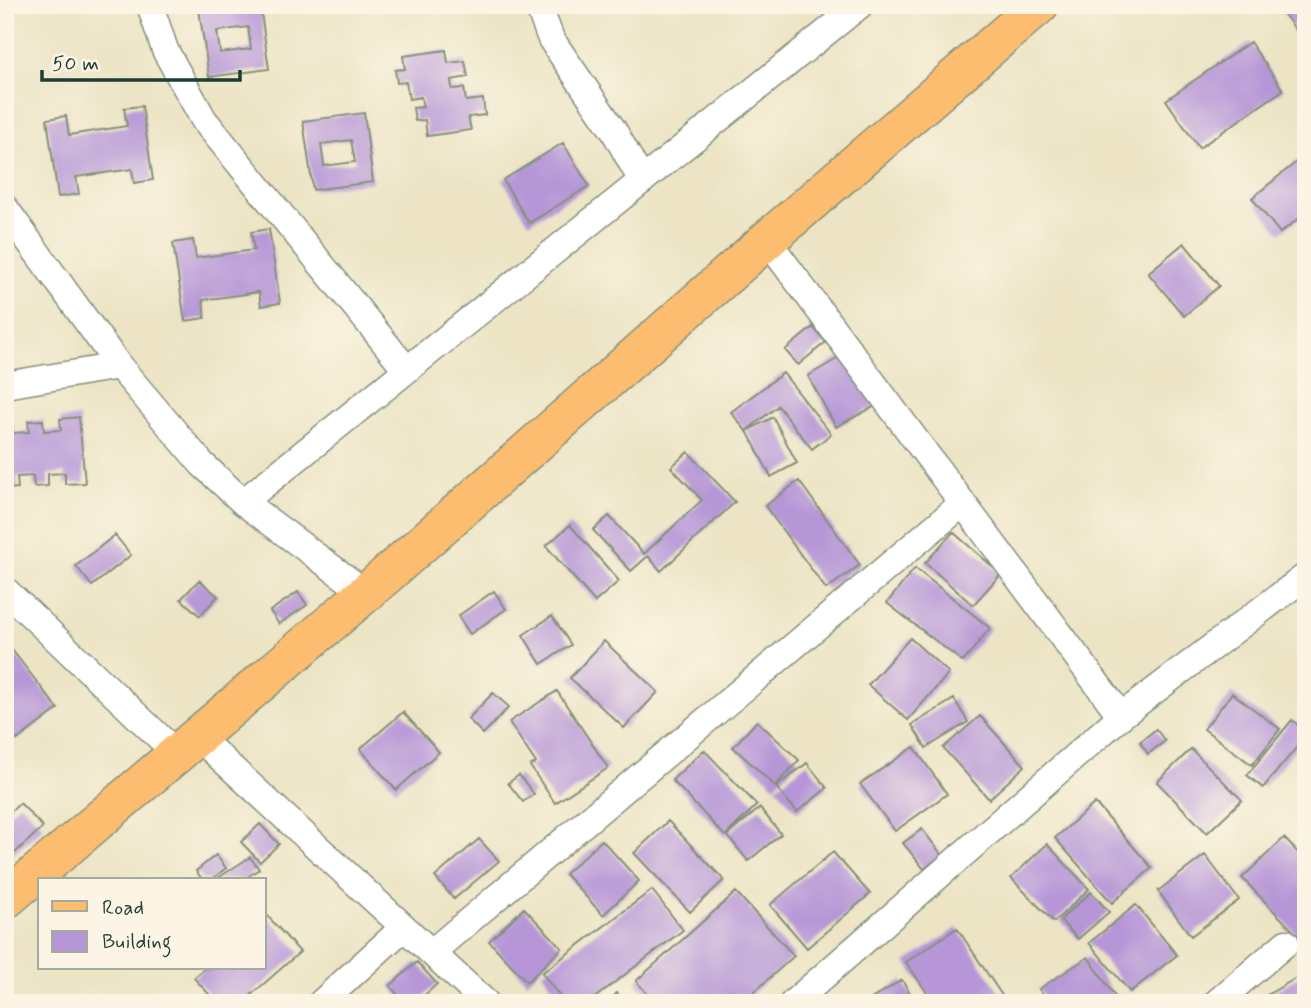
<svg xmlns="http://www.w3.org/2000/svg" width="1311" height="1008" font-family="Mynerve,sans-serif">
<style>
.building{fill:#b696d7;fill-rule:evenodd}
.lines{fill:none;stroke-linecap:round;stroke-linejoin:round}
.street-casing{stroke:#86907c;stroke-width:29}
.primary-casing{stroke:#86907c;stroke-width:41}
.street{stroke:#fff;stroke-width:26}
.primary{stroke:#fcbd6f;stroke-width:38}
</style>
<rect width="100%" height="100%" fill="#fcf5e5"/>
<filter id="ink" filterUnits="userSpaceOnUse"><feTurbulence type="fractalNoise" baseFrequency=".0143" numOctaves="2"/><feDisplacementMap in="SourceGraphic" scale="14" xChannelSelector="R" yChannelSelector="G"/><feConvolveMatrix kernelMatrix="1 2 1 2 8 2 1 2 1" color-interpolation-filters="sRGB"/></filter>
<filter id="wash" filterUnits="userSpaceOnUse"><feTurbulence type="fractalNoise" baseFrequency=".00686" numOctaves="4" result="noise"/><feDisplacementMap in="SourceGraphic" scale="28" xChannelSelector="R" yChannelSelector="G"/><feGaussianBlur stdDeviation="1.57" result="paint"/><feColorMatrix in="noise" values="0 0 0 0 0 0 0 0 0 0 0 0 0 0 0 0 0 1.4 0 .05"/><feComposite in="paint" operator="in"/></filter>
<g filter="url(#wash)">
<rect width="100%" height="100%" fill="#ece4c4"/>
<g id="blocks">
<path class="building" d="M224,5h36l9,64 -60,8 -10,-68zM248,27l3,22 -31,4 -3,-22z
M1288,5h14l4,5v34l-25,-34z
M1250,42l33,48 -84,58 -33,-48z
M446,50l2,13 17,-2 3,16 -17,3 1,9 12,-1 2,13 17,-2 2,16 -17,2 3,13 -44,6 -2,-16 -10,1 -2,-13 10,-1 -2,-10 -12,2 -3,-17 -9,1 -2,-13 10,-1 -2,-13z
M142,106l11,74 -19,3 -2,-14 -56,8 3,17 -21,3 -11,-78 19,-3 3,19 58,-9 -3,-18z
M364,113l9,69 -60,8 -10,-69zM351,140l4,22 -31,4 -3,-22z
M563,143l26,43 -60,37 -26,-43z
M1306,154v59l-26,20 -28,-35z
M269,229l11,74 -19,3 -2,-14 -56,8 2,18 -20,3 -12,-78 20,-3 3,18 58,-8 -3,-18z
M1184,243l35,43 -35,30 -36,-43z
M813,327l13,15 -28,23 -13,-15z
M847,353l30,52 -41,22 -28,-51z
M783,373l48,61 -19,15 -34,-43 -32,25 -15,-19z
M79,417l6,66 -20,1v-11l-17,1v12l-14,1 -1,-11 -16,1 1,11 -13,1v-66h7l1,10 16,-1 -1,-11 15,-1 1,11 17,-1 -1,-11z
M773,417l24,46 -26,14 -24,-46z
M688,452l47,50 -74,69 -13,-15 -17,15 -38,-41 16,-14 35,38 58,-54 -31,-33z
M799,481l61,84 -34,24 -61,-83z
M570,525l49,56 -24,21 -49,-56z
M953,532l48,42 -28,31 -48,-42z
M115,535l16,20 -39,31 -16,-20z
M915,568l75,60 -27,34 -76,-59z
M199,580l19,16 -18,20 -19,-17z
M494,591l12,18 -36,25 -12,-18z
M298,592l9,13 -28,19 -9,-13z
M552,616l19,29 -30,19 -18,-29z
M910,638l39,35 -41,47 -40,-35z
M604,641l54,51 -34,36 -54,-50z
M12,650l46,59 -41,31 -12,-15v-70z
M557,691l51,77 -53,35 -25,-37 6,-3 -27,-41z
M493,693l16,14 -26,27 -15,-15z
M1232,693l48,36 -28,36 -48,-36z
M954,699l14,23 -42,26 -14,-23z
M403,712l36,40 -43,38 -36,-41z
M980,716l45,50 -36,33 -46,-51z
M1292,720l14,12v4l-43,52 -16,-13z
M757,721l42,39 -24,26 -42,-39z
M1156,729l9,12 -17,13 -8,-12z
M914,747l33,47 -52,37 -35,-47z
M1191,749l51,51 -35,33 -50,-51z
M704,750l53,55 -32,31 -53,-56z
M807,763l20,25 -30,24 -21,-25z
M519,775l15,19 -11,8 -15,-19z
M20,803l23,24 -38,35v-45z
M1095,803l57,65 -40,35 -57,-65z
M760,808l21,26 -33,27 -21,-26z
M1306,814v16l-8,-9z
M668,821l56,59 -34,32 -56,-59z
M260,824l19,20 -19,18 -19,-20z
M922,829l20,26 -18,14 -21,-26z
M1284,838l22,23v83l-64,-66z
M479,839l20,22 -45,38 -19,-22z
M602,840l37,41 -36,34 -38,-41z
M1047,844l42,45 -35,33 -43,-44z
M833,852l37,42 -63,54 -37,-43z
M216,855l10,13 -15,12h-8l-7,-9z
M1205,855l34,45 -48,36 -33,-45z
M250,857l9,12 -16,11h-28z
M652,890l31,40 -95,73h-23l-23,-30z
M736,892l58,64 -52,47h-87l-19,-22z
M1091,892l18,20 -31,27 -18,-19z
M1136,905l41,50 -47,37 -41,-49z
M524,908l38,40 -35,34 -38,-41z
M264,912l36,40 -58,51h-25l-23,-25 11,-10h59z
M957,928l46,69 -8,6h-61l-28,-41z
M1088,957l28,41 -7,5h-61l-9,-14z
M417,962l20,22 -21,19h-11l-15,-17z
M1305,973l1,30h-34l-5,-8z
M902,980l14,23h-51z
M617,993l9,10h-20z"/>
</g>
</g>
<g filter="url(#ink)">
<use href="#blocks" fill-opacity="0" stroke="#86907c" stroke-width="2"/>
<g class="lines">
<defs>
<path id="street" d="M150,5l15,45 39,70 203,250
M538,5l13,34 63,92 28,50
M5,208l114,158 83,98 41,38 123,91
M767,240l354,476
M5,385l114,-19
M243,502l617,-497
M5,590l172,164
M197,736l289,267
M432,952l530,-448
M321,1003l83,-76
M793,1003l328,-287 185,-140
M1216,1003l70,-60"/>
<path id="primary" d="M5,900l361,-307 401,-353 272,-235"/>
</defs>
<use href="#street" class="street-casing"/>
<use href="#primary" class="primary-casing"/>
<use href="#street" class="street"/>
<use href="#primary" class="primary"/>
</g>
</g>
<rect width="1311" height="1008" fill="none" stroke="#fcf5e5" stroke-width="28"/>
<rect x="38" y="878" width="228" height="91" fill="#fcf5e5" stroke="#a4ab9e" stroke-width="2"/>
<rect x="52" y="901" width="35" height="10" fill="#fcbd6f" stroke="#a4ab9e" stroke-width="2"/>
<text x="102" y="914" font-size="21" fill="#1f3d34">Road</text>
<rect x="52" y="931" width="35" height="21" fill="#b696d7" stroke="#a4ab9e" stroke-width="2"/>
<text x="102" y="948" font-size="21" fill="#1f3d34">Building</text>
<path d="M42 70v10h198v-10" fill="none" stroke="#1f3d34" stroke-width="3.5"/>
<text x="52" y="70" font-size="21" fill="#1f3d34" stroke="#fcf5e5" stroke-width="5" paint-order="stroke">50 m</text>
</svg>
